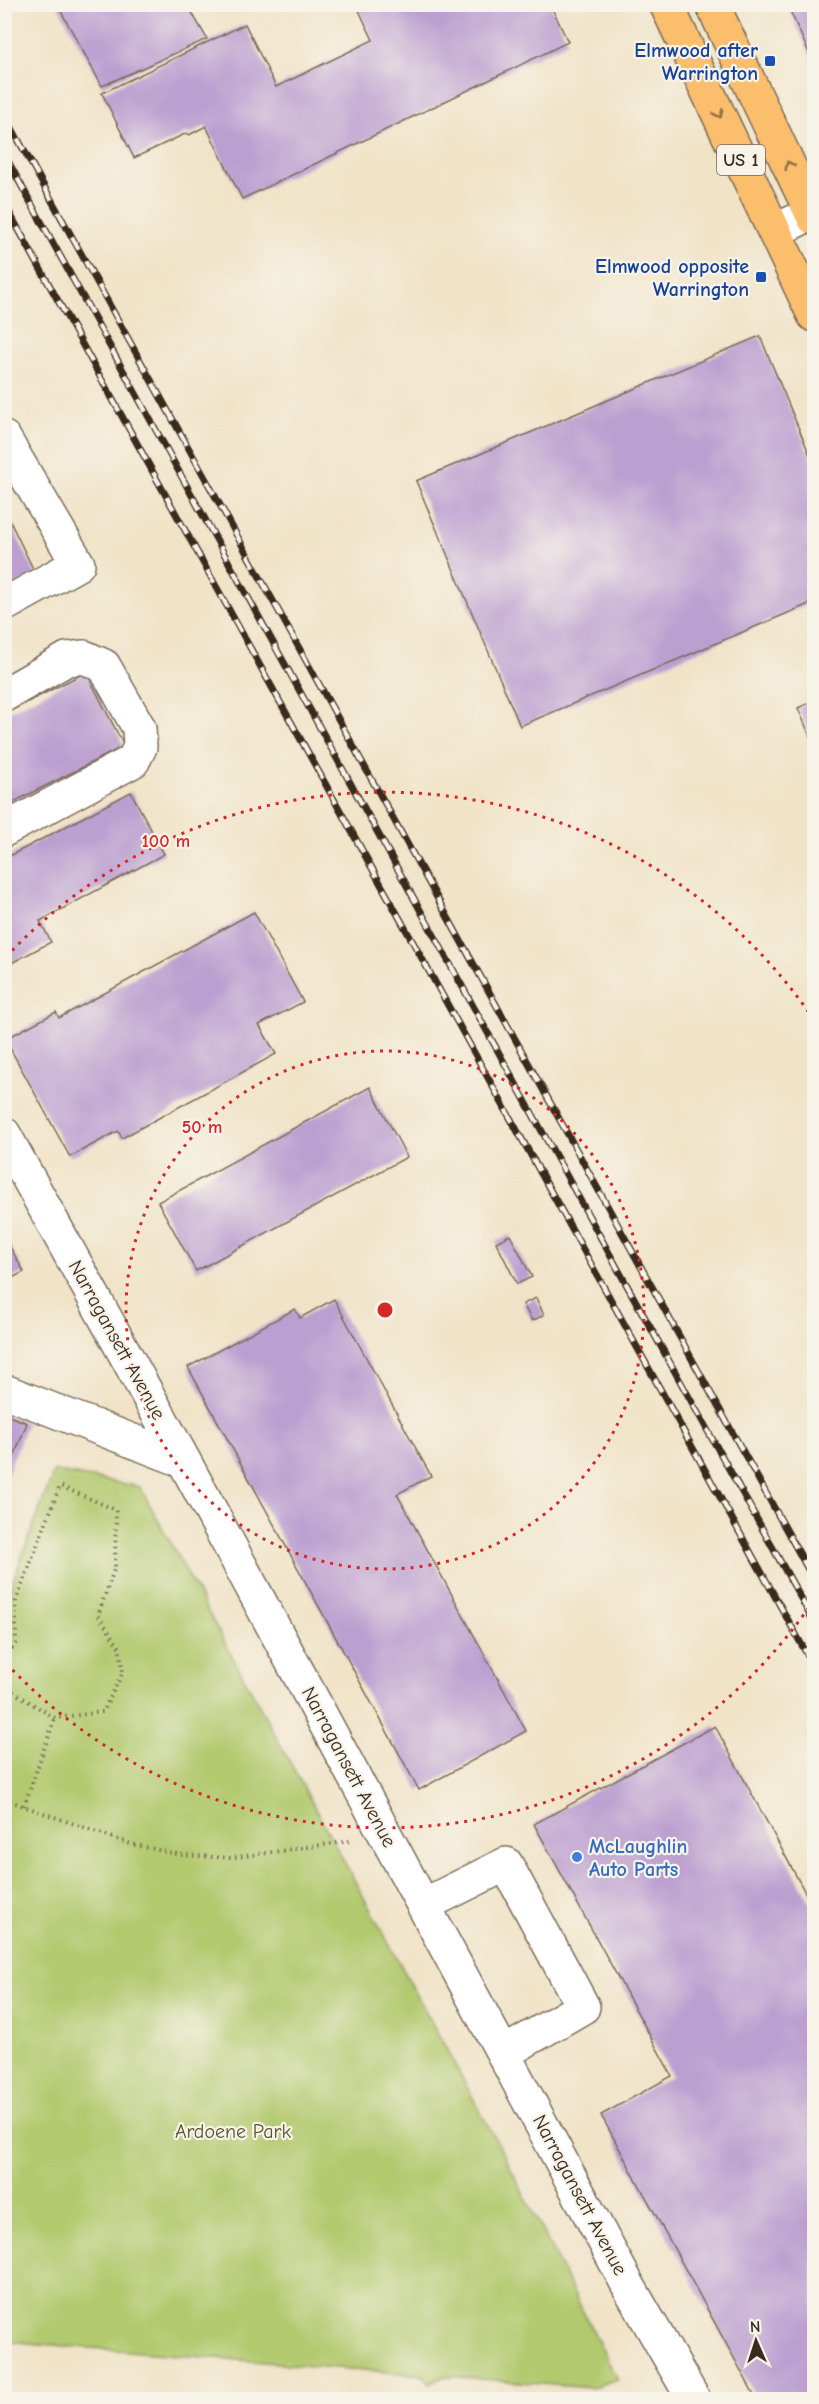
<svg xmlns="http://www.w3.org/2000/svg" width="819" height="2404" font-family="'Comic Neue',sans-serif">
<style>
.green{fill:#b2c96e;stroke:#767a46;stroke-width:1.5}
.building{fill:#bb9fd0}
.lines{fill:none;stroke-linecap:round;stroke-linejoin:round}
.minor-casing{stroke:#7a6b59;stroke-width:36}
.major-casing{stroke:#7a6b59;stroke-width:36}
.path{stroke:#7a6b59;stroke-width:4;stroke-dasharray:1.5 4.5;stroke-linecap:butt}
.minor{stroke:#fff;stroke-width:33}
.major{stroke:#fabe6d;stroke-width:33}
.rail-casing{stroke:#3b2a1e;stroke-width:7}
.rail{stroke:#f7f3e8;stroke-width:4.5;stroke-dasharray:14;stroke-linecap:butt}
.oneway{stroke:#916d42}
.ring{fill:none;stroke:#d62828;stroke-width:3;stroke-dasharray:3 6}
.transit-dot{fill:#1a4fb4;stroke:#f7f3e8;stroke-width:2}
.shop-dot{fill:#3f7fe0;stroke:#f7f3e8;stroke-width:2}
.labels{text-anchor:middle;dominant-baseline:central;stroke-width:4.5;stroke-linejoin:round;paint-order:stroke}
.shield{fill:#f7f3e8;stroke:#73665b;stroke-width:1.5}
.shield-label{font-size:18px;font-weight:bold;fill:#3b2a1e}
.transit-label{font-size:20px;font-weight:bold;fill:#164399;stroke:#f7f3e8;text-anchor:end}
.street-label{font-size:20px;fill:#3b2a1e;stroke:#f7f3e8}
.shop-label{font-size:20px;font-weight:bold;fill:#366cbe;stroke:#f7f3e8;text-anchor:start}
.park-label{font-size:20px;fill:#595232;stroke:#f7f3e8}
.centre{fill:#d62828;stroke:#f7f3e8;stroke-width:3}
.ring-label{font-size:18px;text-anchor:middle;font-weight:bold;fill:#d62828;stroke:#f7f3e8;stroke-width:4.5;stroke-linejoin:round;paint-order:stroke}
</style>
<rect width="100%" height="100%" fill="#f7f3e8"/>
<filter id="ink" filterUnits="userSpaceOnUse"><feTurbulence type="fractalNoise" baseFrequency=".0167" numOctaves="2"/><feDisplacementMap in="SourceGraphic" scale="12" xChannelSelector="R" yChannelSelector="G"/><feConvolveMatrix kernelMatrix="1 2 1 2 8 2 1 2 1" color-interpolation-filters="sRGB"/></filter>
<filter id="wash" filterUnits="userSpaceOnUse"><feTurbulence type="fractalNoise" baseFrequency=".008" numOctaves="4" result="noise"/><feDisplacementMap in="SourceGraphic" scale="24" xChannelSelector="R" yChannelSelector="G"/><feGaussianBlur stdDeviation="1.35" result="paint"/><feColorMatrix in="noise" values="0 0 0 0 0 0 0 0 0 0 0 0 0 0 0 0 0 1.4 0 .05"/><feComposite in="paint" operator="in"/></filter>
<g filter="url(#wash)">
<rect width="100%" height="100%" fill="#f0e3c7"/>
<path class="green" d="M54,1471l86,16 363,666 114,226 -26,9 -146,-12 -16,8 -6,-9 -418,-34v-739z"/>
<g id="blocks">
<path class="building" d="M57,4h130l20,35 -105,47z
M356,4h194l18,38 -326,157 -36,-73 -17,9 -2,-2 -53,25 -32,-65 143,-69 31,63 97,-47z
M787,4h27v60z
M760,336l54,129v137l-294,124 -104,-245z
M5,511l31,64 -31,15z
M86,672l38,74 -120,61v-93z
M814,701v45l-16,-38z
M131,792l33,62 -124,67 11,21 -47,25v-108z
M254,912l49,90 -44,23 17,29 -154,84 -4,-7 -48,26 -65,-118 51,-27 3,6z
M370,1087l37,70 -211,114 -38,-69z
M510,1235l22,42 -15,7 -21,-42z
M4,1236l20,36 -20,10z
M536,1298l8,17 -12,6 -9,-17z
M334,1299l97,177 -34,18 129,237 -107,59 -231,-423 107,-58 5,9z
M4,1414l23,9 -22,57h-1z
M715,1726l99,183v491h-57l-156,-285 71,-39 -138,-252z"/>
</g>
</g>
<g filter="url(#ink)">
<use href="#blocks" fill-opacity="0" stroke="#7a6b59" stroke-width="1.5"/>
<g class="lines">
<defs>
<path id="minor" d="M775,231l39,-19
M4,438l74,126 -74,41
M4,695l63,-36 17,-2 20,9 35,62 1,19 -7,14 -129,69
M4,1134l180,327 445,826 65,113
M4,1391l180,70
M424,1905l82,-41 77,143 -79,46"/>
<path id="major" d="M666,4l148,311
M712,4l102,214"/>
</defs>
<use href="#minor" class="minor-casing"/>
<use href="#major" class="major-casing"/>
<path class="path" d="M4,1658l12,-15v-42l44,-115 56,24 -1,57 -17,48 21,32 4,25 -20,40 -48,6 -51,-32
M4,1799l127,45 50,11 50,3 119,-17
M24,1806l31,-88"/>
<use href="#minor" class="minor"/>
<use href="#major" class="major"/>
<defs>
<path id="rail" d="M4,114l810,1466
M4,154l615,1117 195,351
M4,203l810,1464"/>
</defs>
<use href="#rail" class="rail-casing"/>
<use href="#rail" class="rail"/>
</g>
<defs><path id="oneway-chevron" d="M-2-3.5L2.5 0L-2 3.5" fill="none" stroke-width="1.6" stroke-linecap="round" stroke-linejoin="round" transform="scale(1.5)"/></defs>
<g class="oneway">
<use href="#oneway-chevron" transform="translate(719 114) rotate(64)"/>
<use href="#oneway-chevron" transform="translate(789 165) rotate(-116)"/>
</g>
</g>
<g class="ring">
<circle cx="385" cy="1310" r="259"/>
<path d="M814 1600A518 518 0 0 1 6 1663M6 957A518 518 0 0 1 814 1020"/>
</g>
<g class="transit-dot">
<rect x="764" y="55" width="12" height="12" rx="3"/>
<rect x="755" y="271" width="12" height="12" rx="3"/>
</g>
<circle class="shop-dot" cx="577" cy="1857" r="6"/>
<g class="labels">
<rect class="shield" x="717" y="145" width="48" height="30" rx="4.5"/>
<g class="shield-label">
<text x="741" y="160">US 1</text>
</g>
<g class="transit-label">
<text x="758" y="50">Elmwood after<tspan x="758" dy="23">Warrington</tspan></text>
<text x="749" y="266">Elmwood opposite<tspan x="749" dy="23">Warrington</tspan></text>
</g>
<g class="street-label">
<text transform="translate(117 1340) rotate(61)">Narragansett Avenue</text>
<text transform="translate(349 1767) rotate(62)">Narragansett Avenue</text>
<text transform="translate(580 2195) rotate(62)">Narragansett Avenue</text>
</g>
<g class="shop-label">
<text x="589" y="1846">McLaughlin<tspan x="589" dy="23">Auto Parts</tspan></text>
</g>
<g class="park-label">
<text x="233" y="2131">Ardoene Park</text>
</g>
</g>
<circle cx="385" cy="1310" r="9" class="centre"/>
<g class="ring-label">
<text x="166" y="847">100 m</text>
<text x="202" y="1133">50 m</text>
</g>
<rect width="819" height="2404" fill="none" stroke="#f7f3e8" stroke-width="24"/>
<g transform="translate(756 2341) rotate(357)" stroke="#f7f3e8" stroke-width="4.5" paint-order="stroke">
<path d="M0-4.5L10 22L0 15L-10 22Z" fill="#3b2a1e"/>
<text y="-9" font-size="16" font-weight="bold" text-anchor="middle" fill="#3b2a1e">N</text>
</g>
</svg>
